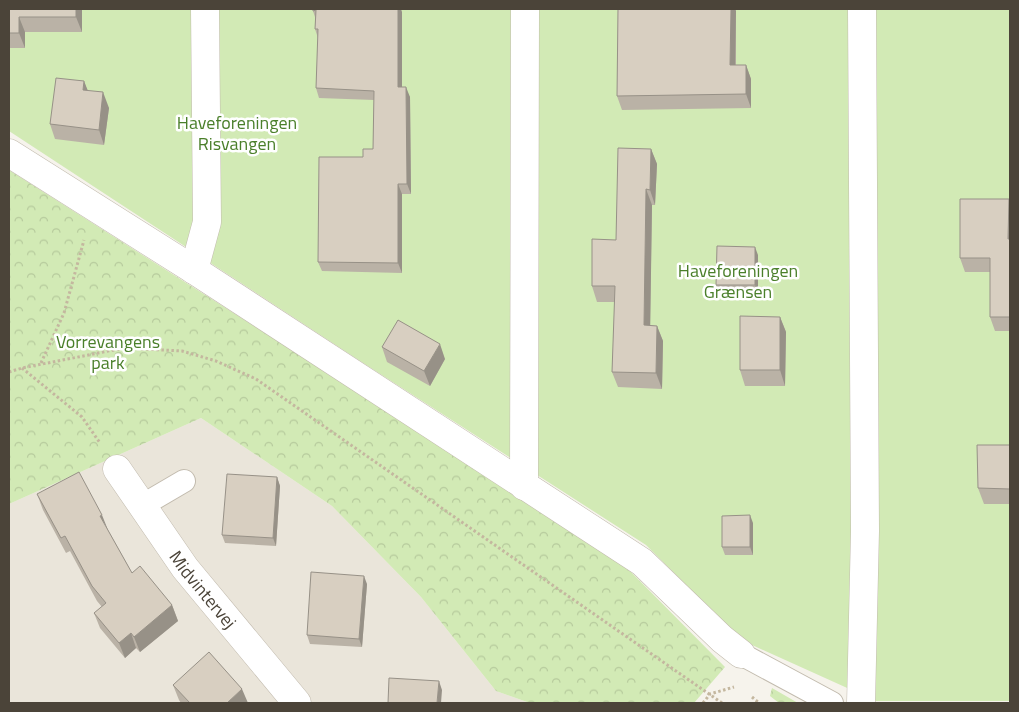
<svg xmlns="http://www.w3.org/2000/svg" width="1019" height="712" font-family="'Titillium Web',sans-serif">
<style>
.residential{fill:#eae5da}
.forest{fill:url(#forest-crowns)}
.garden{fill:#d2eab5}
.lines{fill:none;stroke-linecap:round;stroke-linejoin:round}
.service-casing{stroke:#c2bbae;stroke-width:24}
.minor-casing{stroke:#c2bbae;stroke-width:29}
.path{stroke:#c4b79f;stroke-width:3;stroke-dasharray:2.5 2.5;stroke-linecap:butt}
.service{stroke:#fff;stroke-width:22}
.minor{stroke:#fff;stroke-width:28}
.wall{fill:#bab2a6}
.shaded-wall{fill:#979187}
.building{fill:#d8cfc1;stroke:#979187}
.labels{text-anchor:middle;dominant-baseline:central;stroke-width:5;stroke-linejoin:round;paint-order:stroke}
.park-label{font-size:18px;fill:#4a7f2a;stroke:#fff}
.street-label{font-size:18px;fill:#4b4439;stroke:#fff}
</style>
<defs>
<pattern id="forest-crowns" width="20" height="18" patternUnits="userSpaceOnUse" patternTransform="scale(1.25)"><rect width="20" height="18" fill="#d2eab5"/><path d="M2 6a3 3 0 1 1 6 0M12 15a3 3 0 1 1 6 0" fill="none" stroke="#b6ca9c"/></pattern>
</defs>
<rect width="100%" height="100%" fill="#f6f3ec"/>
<path class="residential" d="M201,418l131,88 89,91 75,94 34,12h-521v-199z"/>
<path class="forest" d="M9,170l267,170 353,230 96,97 -31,36h-164l-34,-12 -75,-94 -89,-91 -131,-88 -192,86z
M772,688l26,15h-19l-9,-7z"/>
<path class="garden" d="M9,9h1001v692h-134l-135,-61 -95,-95 -286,-184 -351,-230z"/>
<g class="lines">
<defs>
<path id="service" d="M143,505l41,-24
M741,654l91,49"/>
<g id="minor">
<path d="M9,153l185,117 448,292 80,77 19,15"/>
<path d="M194,270l13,-48 -2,-213"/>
<path id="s1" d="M117,469l68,99 112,135"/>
<path d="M524,486l1,-477"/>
<path d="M861,703l4,-172 -3,-522"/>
</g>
</defs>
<use href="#service" class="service-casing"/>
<use href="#minor" class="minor-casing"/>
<path class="path" d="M41,363l23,-50 20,-73
M22,368l60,49 18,26
M9,372l13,-4 102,-20 58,3 34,10 40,18 466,324
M752,697l7,6
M703,703l7,-9 24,-7"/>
<use href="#service" class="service"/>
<use href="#minor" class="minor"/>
</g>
<path class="wall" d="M9,9h73v23h-57v16h-16z
M618,9h117l1,2v54h10l5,14v29l-129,2 -5,-14z
M313,11l89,1v75l8,10 1,97h-9v79l-80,-2 -4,-9 45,-105 10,-8 1,-49 -55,-2 -3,-10 2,-50 -3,-9v-12z
M84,81l3,9 22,18 -5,37 -49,-6 -5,-15z
M651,149l6,15 -2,41h-3l-2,120 7,1 6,15 -1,48 -44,-2 -6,-15 3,-70h-18l-5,-16 24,-46z
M1009,199l1,5v127h-15l-5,-14v-45h-25l-5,-14z
M758,255v38h-39l-3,-8z
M780,317l6,15 -1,54h-40l-5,-16z
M382,347l63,12 -15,27 -43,-24z
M1010,445v59h-26l-6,-16z
M277,477l3,9 -4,60 -51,-3 -3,-8z
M37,494l71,36 24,43 40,32 6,16 -38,31 -4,-4 -11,10 -25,-30 -6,-15 8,-6 -5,-6 -27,-50 -4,2 -23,-43z
M753,523v32h-28l-3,-8z
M367,584l-5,63 -52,-3 -3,-9z
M173,685l75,18h-67l-2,-3z"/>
<path class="shaded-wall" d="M76,9h6v23l-6,-15z
M398,9h3l1,3v85l-4,-10z
M731,9h4l1,2 -1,68 -5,-14z
M19,17l6,15v16l-6,-15z
M746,65l5,14v29l-5,-14z
M84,81l6,15 -7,-6z
M406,87l4,10 1,97 -4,-10z
M103,92l6,16 -5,37 -5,-15z
M651,149l6,15 -2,41 -5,-15z
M398,184l4,10v79l-4,-10z
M646,189l6,16 -2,136 -6,-16z
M1009,199l1,5v41l-2,-6z
M755,247l3,8v38l-3,-8z
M780,317l6,15 -1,54 -5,-16z
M657,326l6,15 -1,48 -6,-16z
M440,344l5,15 -15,27 -6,-15z
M277,477l3,9 -4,60 -3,-8z
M102,515l6,15 -8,-14z
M750,515l3,8v32l-3,-8z
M364,576l3,8 -5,63 -3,-8z
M172,605l6,16 -38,31 -6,-15z
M131,633l5,15 -11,10 -6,-15z
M439,681l3,9 -1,13h-4z
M242,689l6,14h-21z"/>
<path class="building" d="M9,9h67v8h-57v16h-10z
M313,9h85v78h8l1,97h-9v79l-80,-1 1,-105h44v-8h10l1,-58 -58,-3 2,-59h-3l1,-19 -3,1z
M618,9h113l-1,56h16v29l-129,2z
M56,78l28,3 -1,9 20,2 -4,38 -49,-6z
M618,148l33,1 -1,41 -4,-1 -2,136 13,1 -1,47 -44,-1 3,-86h-23v-47l24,1z
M960,199h49l-1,40h2v78h-20v-59h-30z
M717,246l38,1v38h-39z
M740,316l40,1v53h-40z
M398,320l42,24 -16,27 -42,-24z
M977,445h33v44l-32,-1z
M79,472l23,43 -2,1 32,57 8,-7 32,39 -38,32 -3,-4 -12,10 -25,-30 12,-10 -14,-17 -27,-50 -4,2 -24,-44z
M227,474l50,3 -4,61 -51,-3z
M750,515v32h-28v-31z
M311,572l53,4 -5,63 -52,-4z
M209,652l33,37 -15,14h-37l-17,-18z
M389,678l50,3 -2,22h-49z"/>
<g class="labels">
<g class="park-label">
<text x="237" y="122">Haveforeningen<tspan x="237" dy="21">Risvangen</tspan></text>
<text x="738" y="270">Haveforeningen<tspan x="738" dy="21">Grænsen</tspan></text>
<text x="108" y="341">Vorrevangens<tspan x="108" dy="21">park</tspan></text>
</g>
<g class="street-label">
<text stroke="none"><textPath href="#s1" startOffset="148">Midvintervej</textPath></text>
</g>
</g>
<rect width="1019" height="712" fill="none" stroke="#4b4439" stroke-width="20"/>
</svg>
